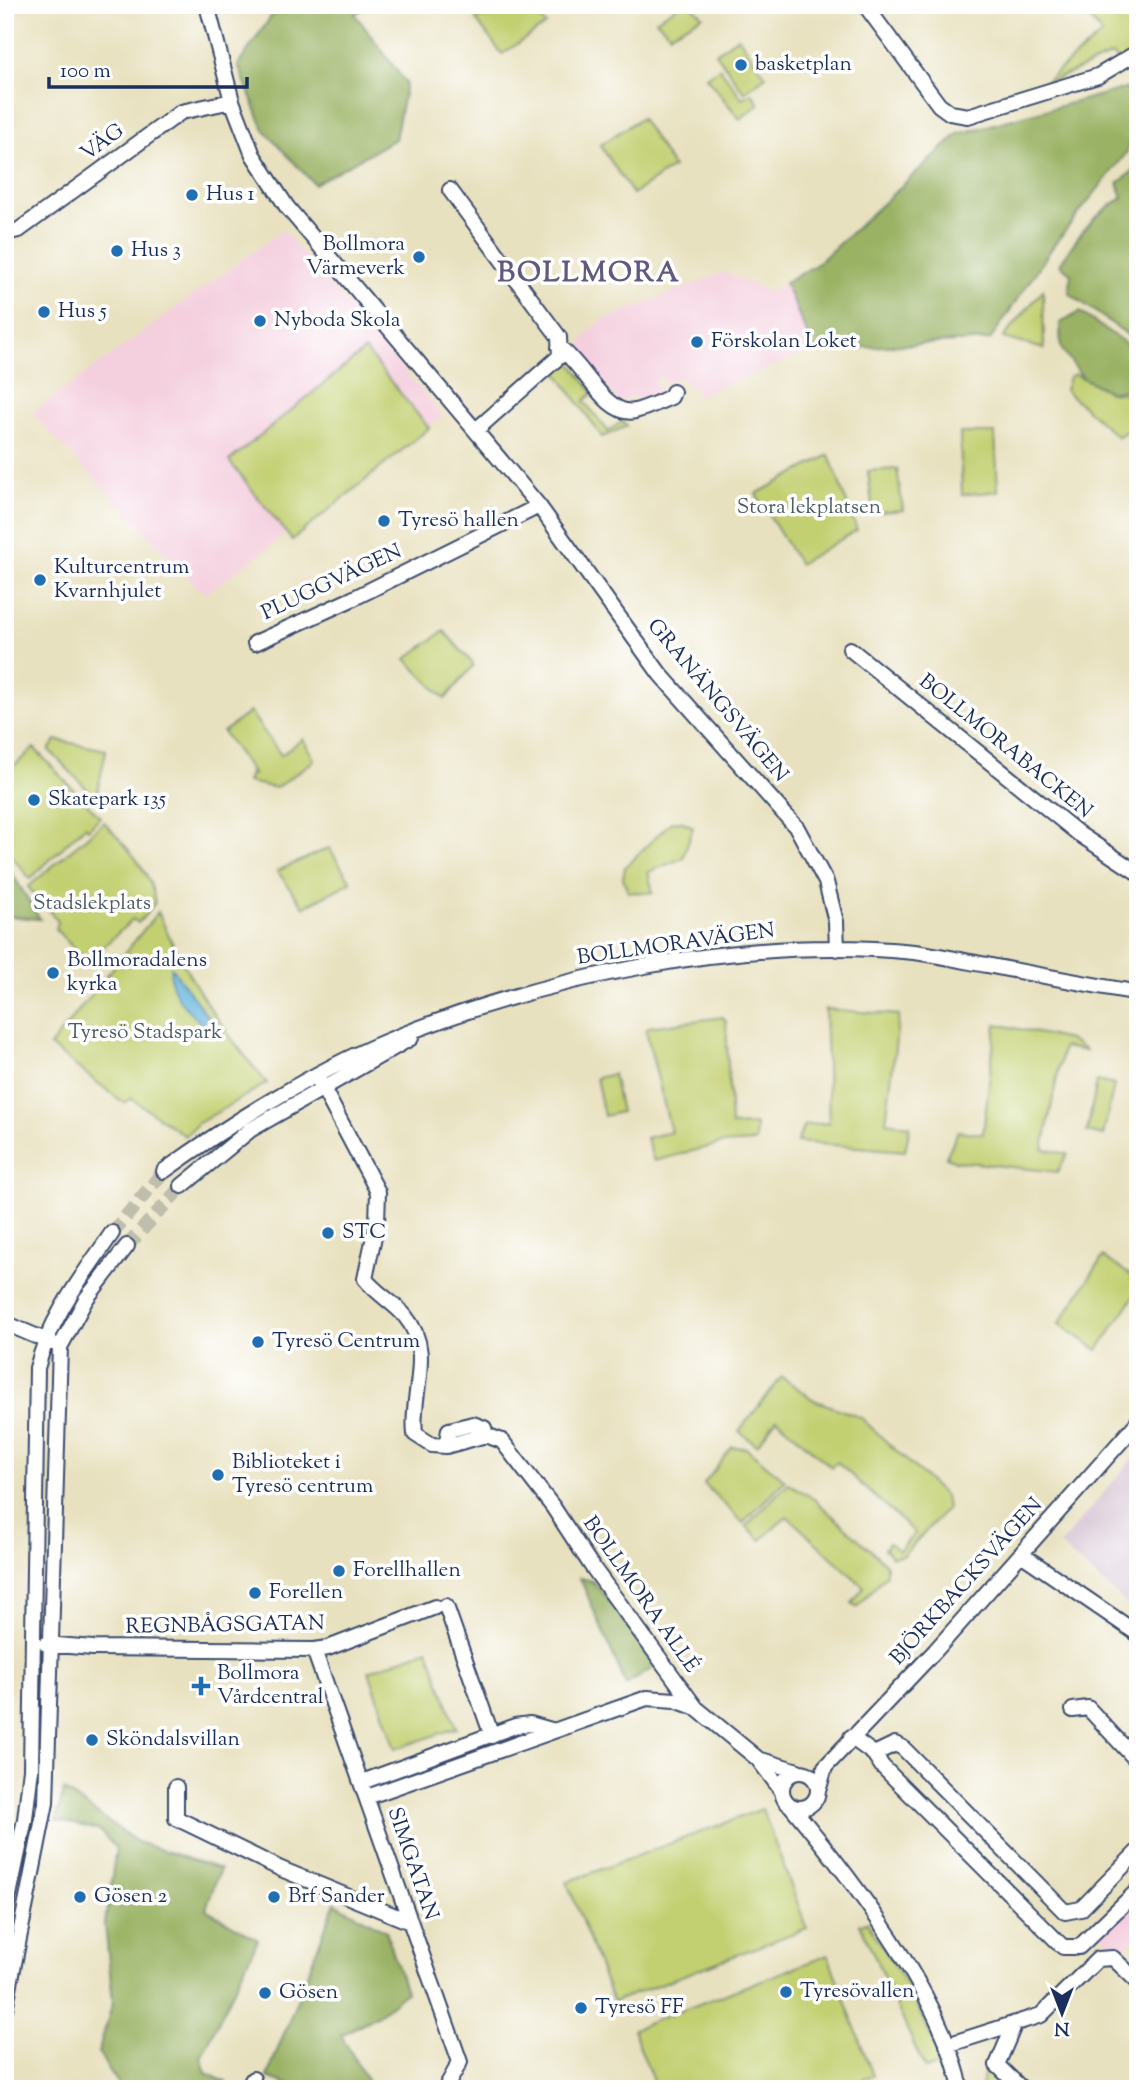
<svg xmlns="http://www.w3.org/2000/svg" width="1143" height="2094" font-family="'Sorts Mill Goudy',serif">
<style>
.built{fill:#f4cfde}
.industrial{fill:#d0bdce}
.green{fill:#c3d072;stroke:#6f8068;stroke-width:2}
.forest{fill:#9ab264;stroke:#5a7061;stroke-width:2}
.water{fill:#5eb2da;stroke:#3c709c;stroke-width:2}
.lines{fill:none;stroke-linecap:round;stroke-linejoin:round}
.minor-tunnel{stroke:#bfbdac;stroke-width:14;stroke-dasharray:14 7;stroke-linecap:butt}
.minor-casing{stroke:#3a4a6d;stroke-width:18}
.minor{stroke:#fff;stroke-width:14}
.poi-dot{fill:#1f6fb2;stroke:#fff;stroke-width:2.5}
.labels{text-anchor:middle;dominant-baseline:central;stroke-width:7;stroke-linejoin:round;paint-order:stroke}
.poi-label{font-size:21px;fill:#1b2f5e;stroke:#fff;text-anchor:start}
.street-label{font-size:21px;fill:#1b2f5e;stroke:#fff}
.park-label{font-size:21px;fill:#4d5f64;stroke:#fff}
.district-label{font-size:28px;font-weight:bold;letter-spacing:2px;fill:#625980;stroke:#fff}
</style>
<rect width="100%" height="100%" fill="#fff"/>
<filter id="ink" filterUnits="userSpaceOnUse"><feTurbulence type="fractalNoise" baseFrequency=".0143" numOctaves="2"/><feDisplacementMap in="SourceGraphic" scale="14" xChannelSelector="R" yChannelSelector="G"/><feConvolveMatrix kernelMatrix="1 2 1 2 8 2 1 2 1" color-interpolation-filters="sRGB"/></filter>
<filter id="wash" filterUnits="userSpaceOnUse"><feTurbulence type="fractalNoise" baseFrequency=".00686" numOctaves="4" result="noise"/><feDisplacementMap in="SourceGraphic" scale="28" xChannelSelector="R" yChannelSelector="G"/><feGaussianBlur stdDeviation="1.57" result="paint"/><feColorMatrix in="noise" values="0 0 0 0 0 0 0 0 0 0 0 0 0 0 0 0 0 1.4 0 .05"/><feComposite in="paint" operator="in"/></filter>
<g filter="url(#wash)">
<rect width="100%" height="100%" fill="#e8e1bf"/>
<path class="built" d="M283,230l160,186 -238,179 -173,-182z
M725,272l45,20 15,-9 29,67 -116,46 -5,-10 -5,1 -5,-10 -19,7 -3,-7 -6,2 5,13 -23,9 -2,-5 -16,6 -41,-52 8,-15 16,-15z
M1138,1896v38l-18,18 -20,-19z"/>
<path class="industrial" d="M1138,1452v162l-78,-69z"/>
<path class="green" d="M502,5h28l16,20 -44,29 -26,-34z
M680,5h11l12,11 -33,18 -14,-14z
M1080,5h58v71l-26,-21 -72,31 62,-52z
M738,37l28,39 -22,16 -28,-39z
M720,68l22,30 10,-5 7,11 -19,15 -34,-42z
M641,118l32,49 -40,27 -33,-49z
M1043,290l1,59 -41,-11z
M365,350l64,78 -137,112 -63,-79z
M570,361l23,32 -9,8 24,30 15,-10 4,5 -25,11 -46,-66z
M1075,374l34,18 29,2v25h-5l-2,8 -13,10 -53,-47 4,-13z
M960,433h35l3,58 -36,4z
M829,455l28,75 -58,34 -43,-70z
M897,469l6,41 -30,3 -5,-42z
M444,631l30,34 -29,34 -39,-40z
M250,712l31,43 22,-16 11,20 -2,3 -36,26 -29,-6 3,-9 4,2 -31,-43z
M56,740l50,10 -10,48 -47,-48z
M34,748l66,69 -12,12 -3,-3 -55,53 -25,-31v-74z
M681,821l12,6 -10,31 -35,14 5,21 -25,-1 -5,-14 2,-11 46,-45z
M104,822c21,24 48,48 51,81l-15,18 -2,2 -5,-4 -46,43 -31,-32 2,-9 -30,-34z
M329,848l22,34 -47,25 -27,-36z
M158,912c28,66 63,116 109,171l-70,41 -12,12 -54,-38 -6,5 -4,-2 -71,-55z
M825,1009l74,6 -13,107 24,4 -5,25 -108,-9 7,-17 25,-2z
M723,1017l3,5 5,104 25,-1 -1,17 -35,2 -66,17 -8,-23 25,-6 -25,-101 3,-4z
M996,1024l73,16 18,11 -24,-4 -20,102 25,5 -11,18 -101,-11 -10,-4 12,-26 25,3z
M613,1074l8,38 -17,4 -8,-38z
M1097,1081l17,4 -11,51 -16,-4z
M1103,1257l35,23v10l-40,60 -39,-26z
M782,1377l32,23 46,17 85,79 2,13 -44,46 -11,2 -8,-8 5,-6 10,8 16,-18 -78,-71 -6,5 -54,-48 -20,26 -18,-14z
M732,1447l14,1 39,32 -42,43 -39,-39z
M788,1483l26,16 72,65v11l-29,32 -5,-4 12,-16 -77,-71 -26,24 -15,-14z
M428,1649l28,79 -61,21 -26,-78z
M762,1809l45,119 -194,74 -46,-120z
M867,1922l42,67 35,76 -19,4 -65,-145z
M828,1955l45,121 -35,13h-182l-23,-60z
M994,2062l15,27h-29l7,-26z"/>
<path class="forest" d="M286,5h83l-14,9 51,69 -11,56 -81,45 -50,-54 -26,-65 34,-50z
M1126,88l12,10v13l-11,41 -73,93 -64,95 -176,10 -29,-67 32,-19 141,-130z
M1138,167v175l-69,-49 2,-19 -11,-10c17,-27 34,-51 63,-66l-5,-15z
M1080,312l58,40v36l-28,4 -27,-14 -22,-30 -1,-25z
M5,862l35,57 -35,-3z
M580,1578l12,3 7,7 59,77 -32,20z
M64,1790l73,52 83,27 -14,40 52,31 -57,117 5,16 20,9 -2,7h-102l-24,-36 15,-51 -8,-78 11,-76 -17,-18 -43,-10z
M335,1903l51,28 20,61 -28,23 -37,20 31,54h-72l-33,-12z"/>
<path class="water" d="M171,967l51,69 -4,2c-20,-19 -52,-40 -47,-71z"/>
</g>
<g filter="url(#ink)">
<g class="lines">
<path class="minor-tunnel" d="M112,1233l52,-62
M127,1246l55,-60"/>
<defs>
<path id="minor" d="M865,5l74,100 11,8 18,3 130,-40 40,-24
M208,9l24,92 21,54 34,52 252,299 121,168 137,154 29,54 10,40 1,27
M450,190l109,147 1,19 -84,74
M5,233l14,-3 162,-118 51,-11
M559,347c25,18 48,71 76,64 12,-3 24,-9 36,-14l2,-5
M255,643l97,-44 187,-93
M850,649l229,185 59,39
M317,1077l61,115 -1,30 -12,57c12,15 28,23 40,37 30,36 5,77 10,118l17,11 14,1 40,-11 16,6 51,66 38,58 105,143 62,51 24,32
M164,1171c64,-46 150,-100 223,-130 158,-65 357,-106 527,-89 25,3 49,9 73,13 50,10 101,19 151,28
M182,1186l68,-56 161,-92
M5,1323l47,20
M446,1446l3,-16 24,-6 11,4 2,7
M1021,1554l117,80
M446,1606l46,130
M46,1644l47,4 221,2 14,-2 107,-41
M314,1650l146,412 -15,27
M1073,1710l15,-2 50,54
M851,1737l23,17 8,12 181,181h16l59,-57
M874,1754l21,-10 8,4 162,164 16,-3 57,-58
M758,1759l40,12
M782 1790a18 18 0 1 1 36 0a18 18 0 1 1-36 0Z
M362,1782l153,-56 15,-2 21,6
M176,1787v31l105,51 129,53
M819,1788l6,-21 110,-116 203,-229
M367,1797l280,-99 28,2 19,7
M792,1807c60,72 151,190 169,282
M5,1914l20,-95 6,-50 6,-401c13,-51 45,-91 75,-135
M5,2009l41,-206 14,-456 26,-48 41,-53
M1015,2023l-18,42 25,24
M947,2045l94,-30 57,-56 15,-1 25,24
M247,2089l6,-10"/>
</defs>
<use href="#minor" class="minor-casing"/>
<use href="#minor" class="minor"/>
</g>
</g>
<g class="poi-dot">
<circle cx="741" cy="65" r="7"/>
<circle cx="192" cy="195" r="7"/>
<circle cx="117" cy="251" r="7"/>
<circle cx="419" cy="257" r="7"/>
<circle cx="44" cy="312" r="7"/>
<circle cx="260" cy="321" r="7"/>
<circle cx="697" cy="342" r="7"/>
<circle cx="384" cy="521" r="7"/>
<circle cx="40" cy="580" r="7"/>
<circle cx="34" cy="800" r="7"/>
<circle cx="53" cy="973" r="7"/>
<circle cx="328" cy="1233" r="7"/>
<circle cx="258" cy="1342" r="7"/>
<circle cx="218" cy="1475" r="7"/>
<circle cx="339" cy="1571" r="7"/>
<circle cx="255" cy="1593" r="7"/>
<path d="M197.5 1675.5h7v7h7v7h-7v7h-7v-7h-7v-7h7z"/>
<circle cx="92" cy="1740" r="7"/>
<circle cx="80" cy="1897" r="7"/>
<circle cx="274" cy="1897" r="7"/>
<circle cx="786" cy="1992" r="7"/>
<circle cx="265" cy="1993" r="7"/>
<circle cx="581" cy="2008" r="7"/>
</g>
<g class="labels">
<g class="poi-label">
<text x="755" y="65">basketplan</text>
<text x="206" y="195">Hus 1</text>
<text x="405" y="245" text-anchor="end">Bollmora<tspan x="405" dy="24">Värmeverk</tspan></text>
<text x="131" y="251">Hus 3</text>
<text x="58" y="312">Hus 5</text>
<text x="274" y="321">Nyboda Skola</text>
<text x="711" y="342">Förskolan Loket</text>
<text x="398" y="521">Tyresö hallen</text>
<text x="54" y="568">Kulturcentrum<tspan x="54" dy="24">Kvarnhjulet</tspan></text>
<text x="48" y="800">Skatepark 135</text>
<text x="67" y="961">Bollmoradalens<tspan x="67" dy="24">kyrka</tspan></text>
<text x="342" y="1233">STC</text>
<text x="272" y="1342">Tyresö Centrum</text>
<text x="232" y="1463">Biblioteket i<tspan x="232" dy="24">Tyresö centrum</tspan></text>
<text x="353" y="1571">Forellhallen</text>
<text x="269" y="1593">Forellen</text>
<text x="217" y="1674">Bollmora<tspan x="217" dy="24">Vårdcentral</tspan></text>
<text x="106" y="1740">Sköndalsvillan</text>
<text x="94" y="1897">Gösen 2</text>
<text x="288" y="1897">Brf Sander</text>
<text x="800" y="1992">Tyresövallen</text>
<text x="279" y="1993">Gösen</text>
<text x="595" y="2008">Tyresö FF</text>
</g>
<g class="street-label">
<text transform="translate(103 143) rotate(-36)">VÄG</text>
<text transform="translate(332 583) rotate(-25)">PLUGGVÄGEN</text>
<text transform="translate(717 701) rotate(50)">GRANÄNGSVÄGEN</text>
<text transform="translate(1005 747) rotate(39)">BOLLMORABACKEN</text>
<text transform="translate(676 945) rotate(-8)">BOLLMORAVÄGEN</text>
<text transform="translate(967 1582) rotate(-48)">BJÖRKBACKSVÄGEN</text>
<text transform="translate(640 1595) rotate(55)">BOLLMORA ALLÉ</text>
<text transform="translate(225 1626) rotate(-1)">REGNBÅGSGATAN</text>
<text transform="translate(412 1864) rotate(71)">SIMGATAN</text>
</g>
<g class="park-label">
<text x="809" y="508">Stora lekplatsen</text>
<text x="92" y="904">Stadslekplats</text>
<text x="145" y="1033">Tyresö Stadspark</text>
</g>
<g class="district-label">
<text x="589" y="274">BOLLMORA</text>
</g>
</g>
<rect width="1143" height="2094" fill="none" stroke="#fff" stroke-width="28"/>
<g transform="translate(1062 2013) rotate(180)" stroke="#ffffff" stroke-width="5" paint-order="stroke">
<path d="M0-5L12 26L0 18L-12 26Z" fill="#1b2f5e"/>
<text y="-10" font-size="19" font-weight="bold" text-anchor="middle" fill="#1b2f5e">N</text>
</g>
<path d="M49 77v10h198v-10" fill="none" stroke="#1b2f5e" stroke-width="3.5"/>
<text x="60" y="77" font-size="21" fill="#1b2f5e" stroke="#ffffff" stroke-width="5" paint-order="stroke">100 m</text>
</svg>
